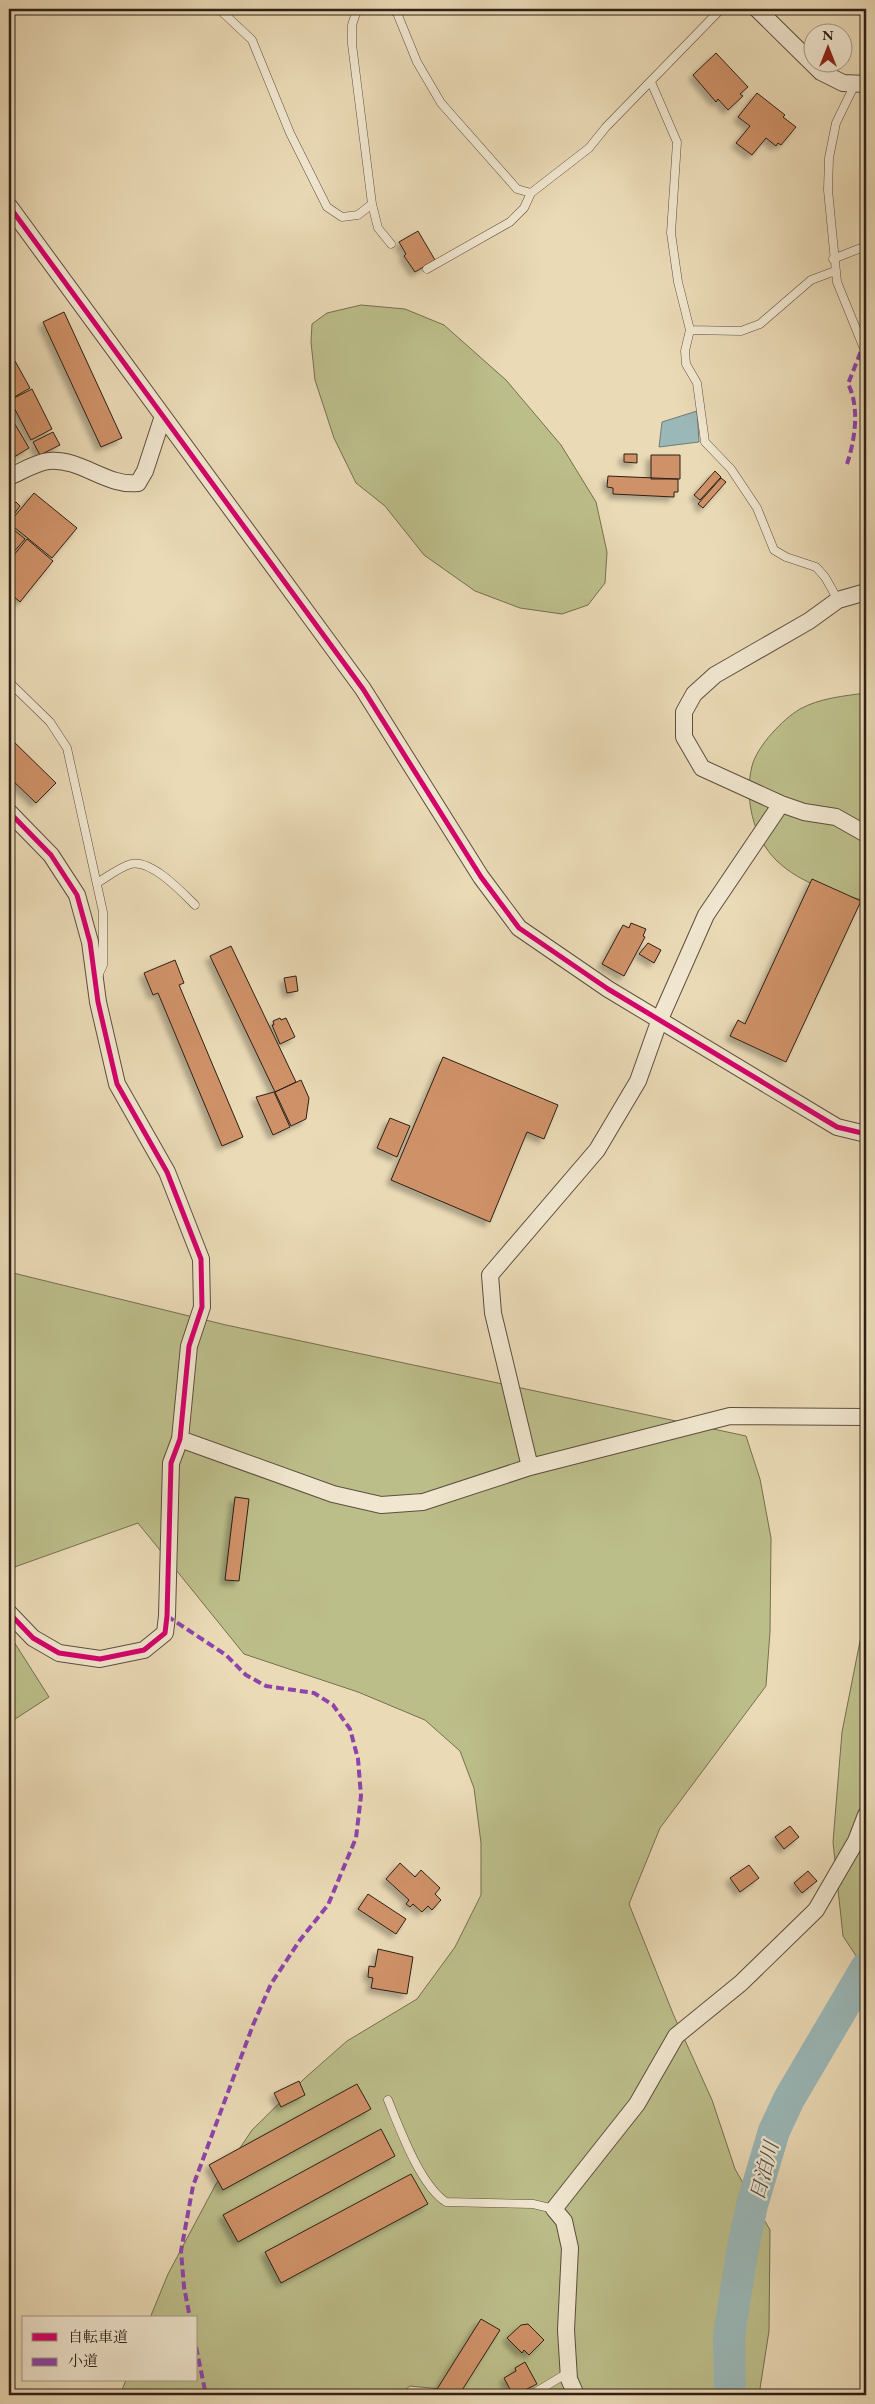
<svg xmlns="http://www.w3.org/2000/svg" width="875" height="2404" font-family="'EB Garamond','Noto Serif JP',serif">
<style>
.green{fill:#bcbe8a;stroke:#756f50}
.water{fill:#9bb8b8;stroke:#6f7b77}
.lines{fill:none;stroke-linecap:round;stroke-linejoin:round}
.river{stroke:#9bb8b8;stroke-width:32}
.building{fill:#cf9168;stroke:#2e2016;filter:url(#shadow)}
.service-casing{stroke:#5d4e3e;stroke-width:9}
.minor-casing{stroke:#5d4e3e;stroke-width:18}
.service{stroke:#f1e7d0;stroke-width:8}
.minor{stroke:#f1e7d0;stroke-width:16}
.quiet{stroke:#8e44ad;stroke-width:4;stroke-dasharray:8 4;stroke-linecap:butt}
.cycleway-casing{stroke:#f1e7d0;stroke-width:8}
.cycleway{stroke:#d6006c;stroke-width:5}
.labels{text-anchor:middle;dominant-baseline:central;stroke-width:4.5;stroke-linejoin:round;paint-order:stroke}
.water-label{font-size:20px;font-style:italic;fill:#4f4e47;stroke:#f1e7d0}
</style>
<defs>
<filter id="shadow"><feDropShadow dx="-4.5" dy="4.5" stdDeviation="2.5" flood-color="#0004"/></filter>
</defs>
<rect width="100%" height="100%" fill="#eadab6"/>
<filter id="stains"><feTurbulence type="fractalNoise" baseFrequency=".004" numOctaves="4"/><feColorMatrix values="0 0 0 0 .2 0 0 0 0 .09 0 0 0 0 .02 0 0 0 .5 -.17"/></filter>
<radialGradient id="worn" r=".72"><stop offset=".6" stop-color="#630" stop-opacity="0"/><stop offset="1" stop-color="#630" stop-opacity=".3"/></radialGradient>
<path class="green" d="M361,305l44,4 39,16 62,55 55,65 35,57 11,50 -2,31 -17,22 -26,9 -42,-6 -45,-17 -51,-36 -39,-49 -29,-23 -22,-45 -19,-58 -4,-38 1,-18 15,-11z
M866,693v208c-31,-8 -65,-17 -89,-40 -24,-23 -33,-63 -25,-95 5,-20 31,-47 48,-57 20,-11 44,-13 66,-16z
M9,1272l217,53 520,111 14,43 11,59 -1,94 -4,54 -106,142 -31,76 45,112 38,84 23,69 35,61 -1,101 -10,64h-300l-8,-5 -41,-4 -12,9h-278l6,-15h70v-62h-46l18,-44 48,-90 36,-54 53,-52 42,-37 70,-42 38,-52 26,-52v-52l-7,-55 -14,-37 -35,-31 -67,-28 -114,-38 -106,-131 -129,46z
M866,1611v360l-23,-35 -10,-94 9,-110z
M9,1634l40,63 -40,26z"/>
<path class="water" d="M697,411l2,31 -40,5 3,-25z"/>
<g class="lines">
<path class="river" d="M730,2395l-1,-59 13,-84 10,-47 22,-74 15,-32 77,-131"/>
</g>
<path class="building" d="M716,53l32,34 -8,7 3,2 -15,14 -10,-11 -2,3 -23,-27z
M757,93l28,22 -2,2 13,10 -15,18 -3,-2 -2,3 -10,-8 -14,17 -16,-12 14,-17 -12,-9z
M418,231l17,29 -20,12 -11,-16 2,-2 -7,-12z
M64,312l58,126 -21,9 -58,-125z
M15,361l15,27 -21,12v-35z
M32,389l20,40 -21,11 -21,-40z
M9,414l20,34 -20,12z
M53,432l7,13 -20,10 -7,-13z
M624,454h13v9l-13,-1z
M651,455h29v24h-29z
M715,471l6,6 -21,23 -6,-5z
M608,476l70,3v13h-4v5l-61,-3v-6l-6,-1z
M721,478l5,4 -23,26 -5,-4z
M34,493l43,35 -25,30 -43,-35z
M16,502l4,4 -11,15v-17l3,2z
M9,526l16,13 -14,16 -2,-2z
M27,539l26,22 -33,41 -8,-7 -3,3v-37z
M9,737l47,46 -20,20 -27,-26z
M812,879l49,22 -75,161 -56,-26 8,-16 7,4z
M631,923l15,6 -3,7 2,1 -21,39 -22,-12 21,-39 6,3z
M648,943l13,7 -7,13 -15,-9z
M231,946l65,136 -21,10 -65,-136z
M175,960l9,23 -5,2 64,152 -21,9 -64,-153 -5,2 -9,-22z
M296,976l2,15 -11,2 -3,-15z
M280,1018l1,2 5,-2 9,19 -15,7 -8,-19h2l-1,-4z
M443,1057l115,48 -14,34 -17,-7 -37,90 -99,-42z
M301,1080l8,18 -3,21 -15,7 -16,-34z
M274,1092l16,35 -17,8 -17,-38z
M390,1118l20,8 -13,31 -20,-9z
M235,1497l14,2 -10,82 -14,-1z
M790,1826l9,11 -15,12 -9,-12z
M400,1863l15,14 6,-7 19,18 -5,6 6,6 -9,10 -4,-4 -6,6 -9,-8 -3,3 -4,-3 3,-4 -23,-21z
M749,1865l10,13 -19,14 -10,-14z
M808,1871l9,10 -15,12 -8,-10z
M368,1894l38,25 -10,15 -38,-25z
M378,1949l35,8 -6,37 -36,-6 2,-10 -5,-1 1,-11 6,1z
M299,2081l6,14 -24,12 -7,-14z
M357,2084l14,25 -148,81 -14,-25z
M381,2129l14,27 -157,86 -15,-27z
M411,2174l17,30 -147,79 -16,-31z
M481,2319l19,11 -41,65h-24l-1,-1z
M528,2324l16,16 -15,15 -5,-5 -2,3 -15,-15 14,-13z
M525,2362l12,22 -20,10 -1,-3 -4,2 -8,-15 12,-7 -1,-3z"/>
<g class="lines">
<defs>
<path id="service" d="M219,9l33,31 38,93 37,74 15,10 16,-2 14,-11
M361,9l-5,4 -4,12v19l20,160 6,24 13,16
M391,9l6,4 20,49 24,41 76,86 14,4
M651,82l26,60 -6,91 7,49 12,48
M855,84l-19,39 -7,35 -1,32 9,92 26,64 3,-1
M833,259l33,-13
M427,269l83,-47 14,-14 7,-15 58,-45 17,-21 115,-118
M835,271l-24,9 -51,44 -19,7 -51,-1 -5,21 1,13 11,19 8,59 26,27 26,39 17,42 12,7 30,10 9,10 13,23
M9,682l41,40 17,26 36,164v53l-5,11
M97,883c10,-6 23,-16 34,-19 20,-5 51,28 64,41
M388,2100c12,29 32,85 58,102l87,2 21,5
M531,2395l38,-23"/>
<path id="minor" d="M757,9l64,63 22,11 23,1
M9,206l354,483 118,188 38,51 89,61 229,138 29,7
M9,477c12,-5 27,-15 40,-16 32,-3 58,26 89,22l7,-12 18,-55
M866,592l-28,8 -29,21 -94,54 -21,19 -10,18v25l18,31 79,36 23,8 32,5 30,17
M9,812l42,43 26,40 13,47 8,60 19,82 50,88 34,87 1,48 -13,39 -9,93 -9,24 -4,153 -2,17 -21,17 -44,9 -41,-6 -26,-15 -24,-25
M180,1439l153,55 48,11 42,-3 107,-35 200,-51 136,1
M530,1467l-37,-154 -3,-38 107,-125 41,-69 22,-62 46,-104 75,-111
M576,2395l-7,-16 -3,-49 4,-82 -6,-27 -10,-12 83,-105 39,-68 65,-53 75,-73 40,-69 10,-26"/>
</defs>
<use href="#service" class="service-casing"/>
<use href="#minor" class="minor-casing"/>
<use href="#service" class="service"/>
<use href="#minor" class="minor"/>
<path class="quiet" d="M847,464c8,-24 13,-57 1,-80l15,-38
M167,1616l59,39 20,20 20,11 48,7 19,12 17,24 8,30 3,37 -5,42 -28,67 -28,35 -29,44 -18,41 -60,161 -12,65 3,36 6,31
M196,2347l10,48"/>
<defs>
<path id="cycleway" d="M9,206l354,483 118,188 38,51 89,61 229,138 29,7
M9,812l42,43 26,40 13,47 8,60 19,82 50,88 34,87 1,48 -13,39 -9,93 -9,24 -4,153 -2,17 -21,17 -44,9 -41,-6 -26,-15 -24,-25"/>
</defs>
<use href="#cycleway" class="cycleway-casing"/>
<use href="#cycleway" class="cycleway"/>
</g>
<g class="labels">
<g class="water-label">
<text transform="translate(764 2171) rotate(-75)">日泊川</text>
</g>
</g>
<rect width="875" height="2404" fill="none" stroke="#eadab6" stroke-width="30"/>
<rect x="10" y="10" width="855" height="2384" fill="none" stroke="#2e2016" stroke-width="2.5"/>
<rect x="15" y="15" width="845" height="2374" fill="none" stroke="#2e2016"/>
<rect x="22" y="2316" width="175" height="65" fill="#f1e7d0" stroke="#a39786"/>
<rect x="32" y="2333" width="25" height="8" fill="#d6006c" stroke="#a39786"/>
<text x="68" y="2342" font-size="15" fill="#2e2016">自転車道</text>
<rect x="32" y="2358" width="25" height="8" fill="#8e44ad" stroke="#a39786"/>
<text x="68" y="2366" font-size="15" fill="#2e2016">小道</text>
<g transform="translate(828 48)"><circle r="24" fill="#f1e7d0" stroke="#a39786"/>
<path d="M0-4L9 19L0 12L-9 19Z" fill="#8f2418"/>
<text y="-8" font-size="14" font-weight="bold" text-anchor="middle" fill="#2e2016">N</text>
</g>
<rect width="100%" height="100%" filter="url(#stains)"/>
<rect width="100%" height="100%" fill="url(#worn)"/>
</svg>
